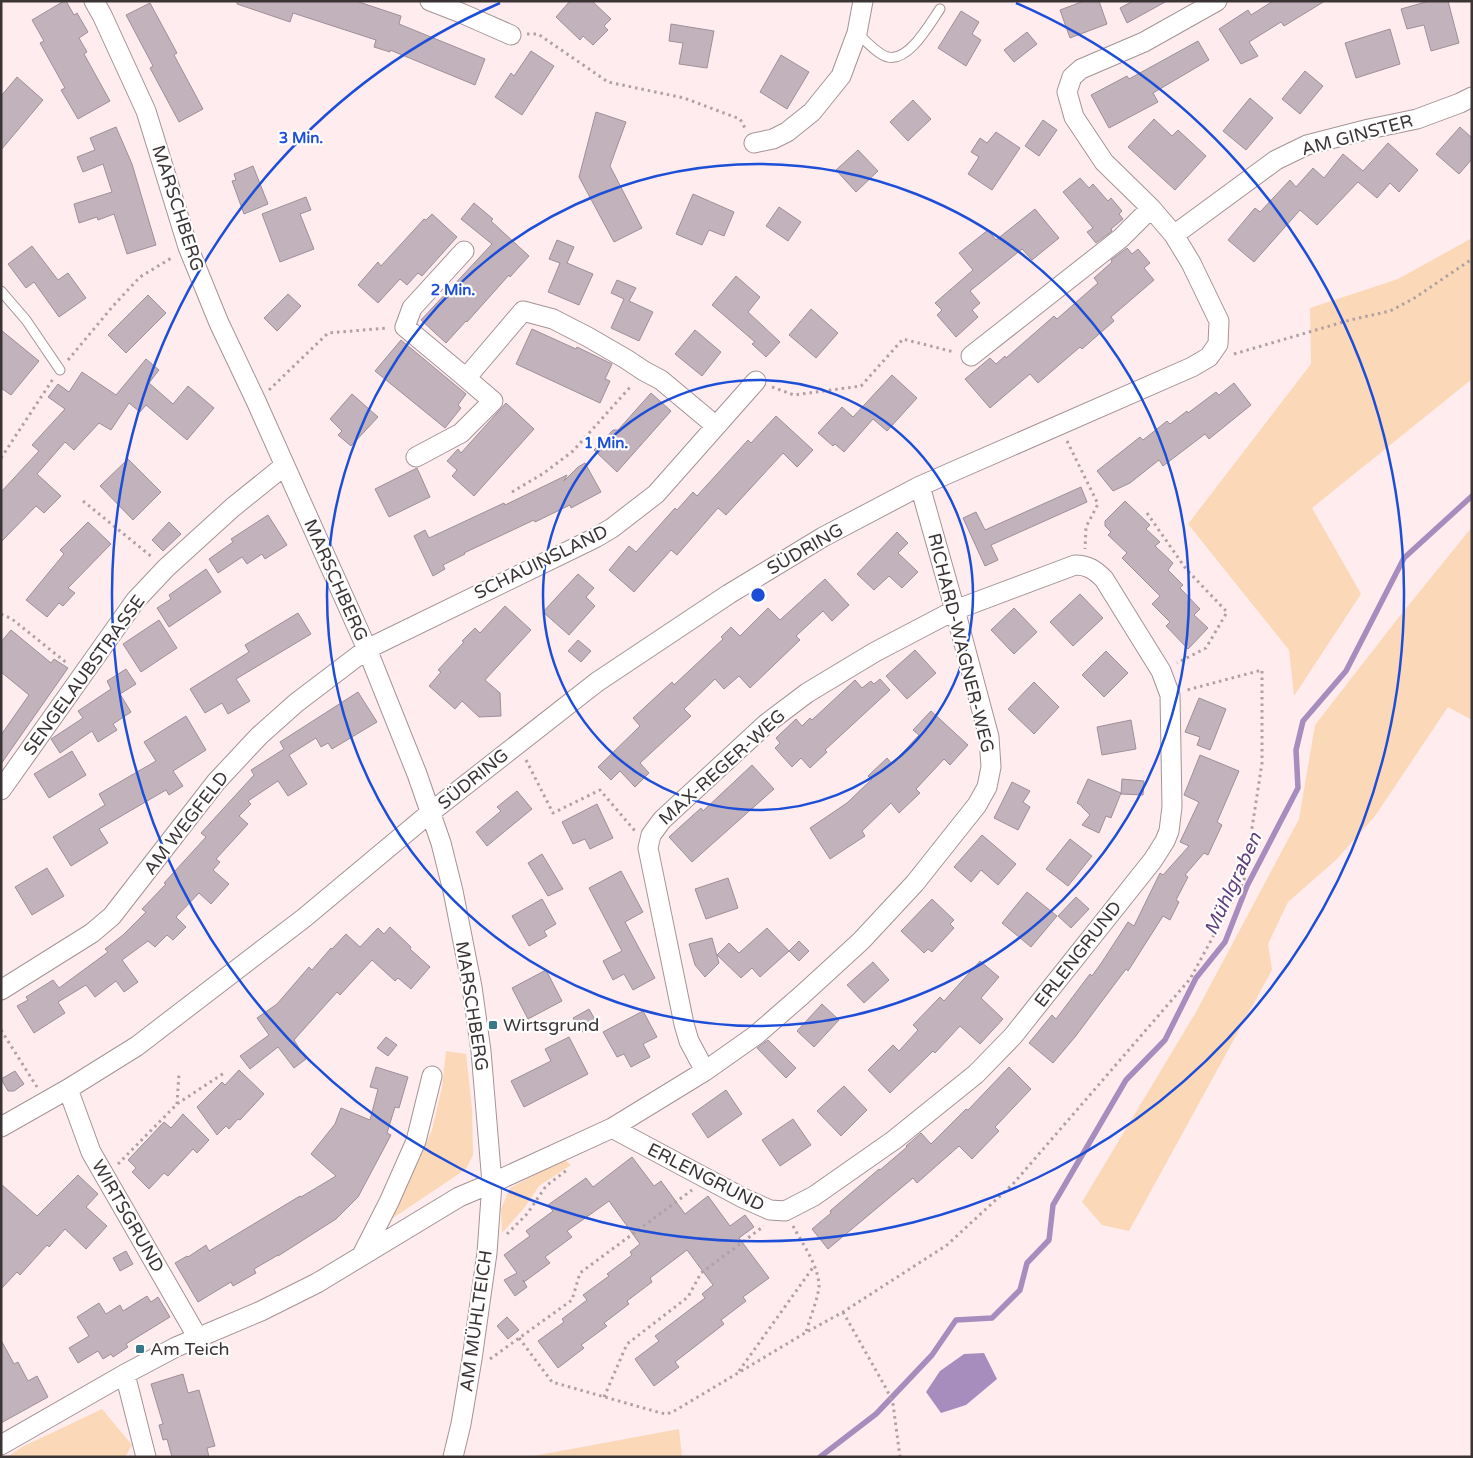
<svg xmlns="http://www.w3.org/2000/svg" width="1473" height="1458" font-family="'Varela Round',sans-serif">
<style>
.green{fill:#fbd9b8}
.water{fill:#a78cbe}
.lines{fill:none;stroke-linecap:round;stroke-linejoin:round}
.stream{stroke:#a78cbe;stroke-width:5.5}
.building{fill:#c1b2bc;stroke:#9e9099}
.service-casing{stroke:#a59396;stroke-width:11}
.minor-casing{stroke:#a59396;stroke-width:21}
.path{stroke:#b0a1a4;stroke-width:3;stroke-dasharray:2.5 4;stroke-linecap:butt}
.service{stroke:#fff;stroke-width:9}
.minor{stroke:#fff;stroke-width:19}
.ring{fill:none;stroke:#1d4ed8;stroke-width:2.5}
.poi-dot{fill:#37778a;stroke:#fefefe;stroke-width:2}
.labels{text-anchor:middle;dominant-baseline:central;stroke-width:4.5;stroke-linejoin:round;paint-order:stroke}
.street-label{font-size:18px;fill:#3b3435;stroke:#fefefe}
.poi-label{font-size:18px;fill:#3b3435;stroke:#fefefe;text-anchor:start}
.water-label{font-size:19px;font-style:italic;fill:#613e7d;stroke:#fefefe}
.centre{fill:#1d4ed8;stroke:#fefefe;stroke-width:2.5}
.ring-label{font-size:15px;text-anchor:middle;font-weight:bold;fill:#1d4ed8;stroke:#fefefe;stroke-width:4.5;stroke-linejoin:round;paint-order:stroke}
</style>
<rect width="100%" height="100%" fill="#ffecef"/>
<path class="green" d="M1472,238v141l-160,129 49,86 -67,102 -5,-46 -101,-126 123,-160 -1,-56 88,-29z
M1472,527v193l-24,-13 -73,109 -39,44 -48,42 -20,42 4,26 -143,261 -27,-6 -20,-23 114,-190 103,-193 16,-94 84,-108z
M446,1051l20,3 6,54 1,47 -7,14 -73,49 -1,-7 9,-12 31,-69 10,-43z
M564,1159l7,6 -32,21 -14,21 -23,26 -1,-24 9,-21z
M102,1409l30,36 -7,12h-118l15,-10z
M679,1429l3,28h-154z"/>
<path class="water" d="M984,1353l13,26 -31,26 -25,8 -15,-21 14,-21 24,-17z"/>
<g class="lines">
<path class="stream" d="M820,1457l56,-43 56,-59 24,-35 36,-2 28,-28 7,-27 22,-23 4,-35 73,-125 39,-40 31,-62 29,-36 22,-56 51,-98 -2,-38 7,-29 43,-50 58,-113 68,-62"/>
</g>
<path class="building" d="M64,1h2l8,14 3,-2 11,19 -9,6 8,14 -3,2 26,47 -32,18 -17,-29 4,-2 -25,-45 4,-2 -12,-21z
M237,1h119l45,15 -2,8 86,35 -10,26 -85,-35v2l-16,-5 2,-7 -83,-27 -3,9 -53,-18z
M570,1h22l19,18 -7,7 4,4 -15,15 -10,-9 -3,4 -24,-23z
M1084,1h15l8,23 -37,14 -10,-28z
M1133,1h34l-40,22 -7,-15z
M1273,1h52l-41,25 -3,-4 -32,20 9,14 -17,8 -22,-35 29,-19 3,5z
M1429,1h19l11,42 -28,8 -7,-26 -17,4 -6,-20z
M150,3l27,50 -3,2 29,54 -24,13 -29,-54 3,-2 -27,-51z
M961,11l18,11 -7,12 9,6 -15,26 -28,-18z
M671,24l43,7 -7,37 -28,-4 4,-21 -14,-2z
M1390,29l10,35 -44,14 -11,-35z
M1027,32l10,12 -23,18 -10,-12z
M1198,41l11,19 -56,33 5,9 -49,26 -18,-33 36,-19 2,3z
M531,51l23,15 -32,49 -27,-18 16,-24 3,3z
M781,55l28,17 -22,37 -27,-17z
M1305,71l18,15 -23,28 -18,-15z
M17,77l26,23 -42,50v-54z
M1250,98l23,20 -27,32 -23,-19z
M913,100l18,19 -23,22 -18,-19z
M596,112l30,10 -16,44 32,62 -28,14 -35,-65z
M1154,119l18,17 6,-6 28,26 -31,34 -47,-43z
M1043,120l14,10 -18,26 -14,-10z
M116,127l16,37 24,81 -29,9 -13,-40 -16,6 -1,-3 -18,6 -5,-19 38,-12 -9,-28 -20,8 -6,-15 18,-7 -5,-12z
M1460,127l12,11v21l-13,15 -23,-20z
M996,132l24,16 -28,42 -24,-16 11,-17 -8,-5 9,-14 7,5z
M1388,143l30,27 -19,22 -9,-9 -13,15 -19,-16 -41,43 -17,-15 -46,52 -26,-22 27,-32 5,4 30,-32 6,7 17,-19 11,10 19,-24 20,17z
M858,150l20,21 -22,21 -20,-22z
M253,166l15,38 -24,10 -12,-33 4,-1 -2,-6z
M1080,178l9,10 4,-4 15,17 3,-3 11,13 -3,3 4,5 -12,10 1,2 -16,12 -9,-11 6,-4 -30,-36z
M693,194l41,18 -10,24 -15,-6 -7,15 -26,-11z
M306,197l5,13 -11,4 14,35 -34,13 -18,-48z
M474,203l19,16 -2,2 38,35 -19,21 -1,-2 -42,47 -1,-1 -20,22 -25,-23 71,-76 -31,-25z
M779,207l22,15 -13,19 -22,-15z
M1035,209l24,29 -27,22 -10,-11 -52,42 10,12 -8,7 6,7 -22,20 -19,-22 5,-5 -7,-7 38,-33 -14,-17 29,-23 8,10z
M432,214l25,23 -35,39 -4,-3 -11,12 -7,-6 -22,24 -20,-18 20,-23 3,4 43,-47 2,1z
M557,240l17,7 -7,16 26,11 -14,31 -31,-13 12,-29 -11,-4z
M32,246l26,34 10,-7 18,25 -27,19 -25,-35 -8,6 -18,-24z
M1127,248l5,6 6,-5 12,14 -6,5 10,12 -43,37 3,4 -32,28 -2,-2 -42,36 -8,-9 -40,34 -25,-29 25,-21 6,6 9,-8 1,2 48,-42 3,3 41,-36 -4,-5 18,-16 -1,-2z
M736,276l24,21 -12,15 32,30 -14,15 -14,-13 3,-2 -43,-37z
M617,280l19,8 -7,13 24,11 -14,29 -28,-13 13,-29 -13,-6z
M288,294l13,12 -24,25 -13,-13z
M148,295l18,18 -40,40 -18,-18z
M811,309l27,24 -22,25 -27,-23z
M532,329l44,20 1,-2 35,17 -7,15 5,2 -10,22 -84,-39z
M1,330l38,31 -28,34 -10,-7z
M695,330l26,22 -19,24 -27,-22z
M401,340l65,54 -8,11 3,3 -16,20 -70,-57z
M146,359l13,11 -10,13 24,21 15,-18 26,22 -27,32 -41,-35 -6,7 -11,-9 -18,27 -12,-7 -25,27 -9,-8 -28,32 24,22 -17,17 -8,-7 -35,36v-50l38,-41 -7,-6 33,-36 -17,-12 10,-13 11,8 13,-20 34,23z
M892,375l25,23 -30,33 -14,-12 -29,33 -9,-8 -2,2 -15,-13 24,-26 11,10z
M1234,383l17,22 -42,34 -4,-5 -42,32 -4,-6 -29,23 -17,8 -16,-20 43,-34 3,3 24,-19 3,3 17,-13 1,2 28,-21 3,3z
M651,393l20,18 -54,61 -23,-22 19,-20h5z
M352,394l26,23 -27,29 -13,-11 4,-4 -12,-12z
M506,403l28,26 -60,67 -22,-20 5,-6 -10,-9 11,-12 3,4z
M776,416l37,34 -16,17 -14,-14 -57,62 -8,-7 -41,47 -6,-5 -37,42 -25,-22 20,-24 7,6 39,-44 2,2 16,-18 4,4 51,-56 3,3z
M128,459l33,33 -28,28 -33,-34z
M585,463l16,29 -30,16 -1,-3 -35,17 -1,-2 -70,33 1,1 -22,11 2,4 -12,7 -19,-40 11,-6 4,8 75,-35 1,2 62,-30 -3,6 14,-14z
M417,468l13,29 -41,20 -14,-28z
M1081,487l6,15 -96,43 7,15 -13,6 -22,-48 13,-6 9,18z
M1125,501l25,24 -4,4 14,13 -5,4 18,17 -5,7 15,15 -3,3 20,21 -6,6 14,13 -20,21 -22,-23 4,-4 -18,-18 8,-8 -38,-38 5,-5 -19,-18 3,-3 -6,-6v-5z
M268,515l19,30 -22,14 -3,-5 -15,10 -5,-7 -24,16 -9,-14 24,-17 -2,-3z
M88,522l23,22 -43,44 7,5 -12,13 -4,-3 -12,14 -21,-17 38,-46 -4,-4z
M169,522l12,12 -18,17 -11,-11z
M897,532l11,11 -10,10 20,19 -16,16 -13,-12 -15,14 -17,-16z
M206,569l15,23 -52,35 -12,-19 14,-9 -2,-4z
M578,574l16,14 -8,9 9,9 -26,29 -26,-23z
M825,579l24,26 -17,16 -9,-10 -27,25 4,4 -50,48 -11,-12 -15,13 -9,-10 -31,30 7,7 -51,47 9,10 -14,14 -15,-16 -9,9 -13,-13 42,-41 -7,-8 39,-36 2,3 49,-46 -2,-2 10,-10 9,9 28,-28 12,12z
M1080,594l23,24 -30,28 -23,-24z
M505,606l26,24 -46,50 15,13 1,23 -22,1 -17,-16 -7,8 -26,-23 12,-14 -3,-2 26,-28 -2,-1 13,-13 5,5z
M1014,608l23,24 -23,22 -23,-24z
M298,613l13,21 -75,45 14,22 -22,13 -6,-11 -17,10 -15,-24 59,-37 -4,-7z
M159,620l18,28 -36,24 -18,-28z
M11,630l40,33 3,-4 14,9 -67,96v-29l28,-40 -28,-23v-30z
M578,640l13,11 -10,11 -13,-11z
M915,650l21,23 -29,26 -21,-23z
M1106,651l22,22 -24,24 -22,-22z
M126,669l10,15 -16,10 11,18 -18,12 4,6 -19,12 -6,-11 -32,22 -9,-14 32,-21 -5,-7 33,-22 -4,-8z
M880,679l10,11 -65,60 2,2 -17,16 -9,-10 -9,9 -17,-19 5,-5 -4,-5 20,-19 6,7 8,-8 2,2 43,-40 7,8 9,-7 3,3z
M1034,682l25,25 -25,27 -26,-25z
M358,692l19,30 -45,27 -4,-6 -7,4 -5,-9 -27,17 18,29 -19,12 -10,-15 -30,20 3,3 -12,12 9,8 -32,35 4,3 -7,8 16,14 -18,20 -12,-11 -23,24 10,10 -13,13 -6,-5 -12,12 -7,-6 -26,19 16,22 -14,10 -8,-11 -21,16 -9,-12 -28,17 7,11 -31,20 -17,-27 11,-6 -2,-3 27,-17 6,8 49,-36 -3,-3 18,-14 23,-23 -4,-3 24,-25 -2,-1 42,-46 -5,-4 53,-58 -3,-5 33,-21 -4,-7z
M1199,698l27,11 -16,41 -13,-5 3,-8 -15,-5z
M931,711l37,34 -18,20 -6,-6 -28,30 4,4 -21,20 -8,-10 -29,28 3,5 -35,23 -20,-31 37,-25 25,-24 -4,-3 19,-18 5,6 27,-29 -6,-5z
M186,716l20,34 -33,21 10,15 -14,9 -3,-5 -67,39 9,14 -37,23 -18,-29 52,-32 -6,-11 57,-33 -12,-19z
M1131,720l5,29 -34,6 -5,-28z
M72,751l14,24 -37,23 -15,-24z
M1200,755l39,16 -22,51 5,3 -14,30 -4,-2 -19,22 3,2 -12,23 3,2 -9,18 -7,-4 -35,55 -2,-2 -51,68 -22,26 -24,-20 23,-28 4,4 34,-45 2,2 10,-14 26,-40 6,4 26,-53 3,2 26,-29 -9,-4 19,-40 -15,-7z
M752,765l22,24 -82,73 -23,-25 32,-29 2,3z
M1088,779l33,14 -10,25 -5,-2 -7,17 -17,-8 8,-10 -8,-8v-1l-5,-3z
M1122,779l22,2 -1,14 -22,-1z
M1012,782l18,9 -7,11 7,5 -12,23 -24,-12z
M517,791l15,18 -45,37 -11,-14 25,-21 -4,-4z
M597,804l16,34 -23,11 -5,-10 -12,5 -11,-22z
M982,835l34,29 -18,21 -17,-15 -10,12 -17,-15z
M1070,839l22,17 -24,30 -22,-17z
M542,854l21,35 -15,7 -20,-33z
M47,868l17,28 -32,19 -17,-28z
M621,871l22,41 -18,10 30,56 -22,12 -9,-16 -11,6 -10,-19 19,-10 -33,-63z
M728,878l10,30 -32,11 -11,-30z
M1027,892l30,24 -26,31 -29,-24z
M1076,897l13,12 -18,19 -13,-12z
M542,899l14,25 -12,7 3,5 -18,10 -17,-30z
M932,899l22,21 -4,4 4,4 -22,24 -4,-3 -4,4 -23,-22z
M390,927l21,20 -1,2 20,18 -19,22 -13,-11 -3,3 -23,-21 -32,35 -3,-3 -43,48 12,19 -12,9 -16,-21 -28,22 -10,-13 29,-21 -12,-17 20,-14 32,-37 3,3 19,-22 1,1 14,-15 14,13 18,-19 6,6z
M767,928l22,23 10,-10 10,10 -10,10 -10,-10 -29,26 -8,-9 -11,10 -24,-23 12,-12 10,10z
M712,938l7,25 -14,14 -10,-12 -6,-21z
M980,961l19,16 -18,21 22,21 -23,25 -20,-18 -25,27 -2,-2 -43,42 -22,-23 25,-25 6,6 19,-21 -5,-5 27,-28 4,4z
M873,962l16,18 -25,23 -17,-18z
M546,970l16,31 -34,18 -16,-31z
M822,1004l17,16 -25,27 -17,-16z
M589,1009l8,14 -15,9 -9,-14z
M643,1011l14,26 -14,7 7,13 -19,10 -7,-13 -7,3 -14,-25z
M386,1037l11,8 -9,11 -11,-8z
M569,1037l19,37 -64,33 -13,-26 40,-20 -6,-12z
M768,1040l28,28 -10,10 -29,-30z
M376,1067l32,10 -9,31 -4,-1 -8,26 4,2 -33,62 -22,22 -58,37v-1l-24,14 2,4 -23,13 -2,-4 -33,20 -23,-39 12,-7 1,1 18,-12 3,6 91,-55 1,1 35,-21 -25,-22 24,-30 6,-16 29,12 8,-31 -8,-2z
M1009,1067l22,22 -36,38 4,4 -27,28 -13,-13 -42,37 -4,-5 -85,71 -16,-20 19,-16 -1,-2 49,-42 1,1 27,-23 -1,-1 15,-13 10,11 35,-35 2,1z
M239,1070l25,24 -24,26 -2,-1 -9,10 -3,-3 -9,9 -20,-28 25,-25 3,3z
M15,1071l9,13 -10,7h-6l-7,-12z
M844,1086l23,24 -26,26 -24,-25z
M726,1090l16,24 -34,24 -16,-24z
M183,1114l26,26 -12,13 -4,-4 -25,27 -4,-3 -15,16 -17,-17 4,-4 -8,-8 36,-38 7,6z
M793,1119l18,26 -31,21 -18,-26z
M632,1157l22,29 7,-5 24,33 23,-18 22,30 15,-11 9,12 -15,11 30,40 -26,19 3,4 -25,19 3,4 -49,38 4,5 -25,19 -19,-27 24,-18 -4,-5 50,-38 -3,-4 11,-9 -26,-35 -37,28 2,4 -25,19 2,3 -25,19 3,3 -26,19 3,3 -26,20 -20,-27 26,-19 -2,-3 25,-19 -4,-5 26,-19 -2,-2 25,-19 -2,-3 10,-8 -31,-43 -42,30 5,6 -27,20 5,6 -26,19 -1,-2 4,7 -12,9 -11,-16 13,-7 -13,-18 26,-19 -4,-5 27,-20 -5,-6 38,-27 7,9z
M78,1175l20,19 -12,13 21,19 -21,23 -21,-20 -16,18 -2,-2 -27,30 -3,-3 -16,17v-105l36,32z
M126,1251l7,13 -13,7 -7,-13z
M147,1296l4,6 7,-5 12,20 -44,27 2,3 -15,10 -2,-3 -8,5 -5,-8 -20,12 -9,-15 20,-12 -12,-19 22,-14 7,11 14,-9 3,6z
M507,1317l12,13 -11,9 -11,-13z
M1,1340l13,24 4,-2 10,19 9,-5 11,21 -47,26z
M183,1374l5,19 11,-3 16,56 -8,2 2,9h-37l-5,-18 -4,1 -4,-15 4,-1 -12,-40z"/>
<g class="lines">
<defs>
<path id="service" d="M857,33c8,7 21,22 31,24 21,5 42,-34 52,-48
M1,291l25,29 34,50"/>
<path id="minor" d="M94,1l8,14 44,96 42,136 31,76 37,78 111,248 50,125 24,69 12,48 19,96 9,64 11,132 -5,70 -15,106 -11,65 -8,33
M430,1l31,12 50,22
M754,143l19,-4 14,-7 25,-20 29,-36 16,-43 6,-32
M1174,235l102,-75 31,-15 62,-16 48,-10 43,-16 12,-6
M464,251l-52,57 -7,19 61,51 57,-67 30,8 35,18 38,22 18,12 17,9 55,46
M971,356l150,-118 30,-30
M416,457l45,-24 32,-32 -27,-23
M1,790l134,-189 31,-33 66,-60 52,-42
M1,990l91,-57 20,-17 104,-134 43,-46 37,-33 71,-54 228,-111 17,-10 44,-34 100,-113
M68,1089l23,63 107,186
M1,1127l67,-38 69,-43 167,-128 127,-106 166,-130 132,-88 94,-57 97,-51 272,-119 17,-10 9,-13 1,-23 -28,-58 -17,-28 -23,-27 -47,-46 -30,-45 -7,-25 5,-15 9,-8 63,-27 73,-41
M612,1128l131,70 27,12 15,1 29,-15 80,-56 82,-66 37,-38 140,-176 12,-19 4,-10 3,-24 -2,-112 -9,-24 -57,-92c-9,-9 -16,-14 -29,-14l-120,45 -80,42 -68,41 -41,31 -104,96 -11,15 -3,13 36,176 5,17 16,30
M362,1255l27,-53 27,-61 16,-65
M125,1374l21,83
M1,1445l124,-71 51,-27 85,-36 56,-28 142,-86 33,-14 120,-55 93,-57 51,-36 46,-40 59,-54 54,-58 62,-78 10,-18 4,-20 -2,-30 -34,-127 -35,-124"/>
</defs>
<use href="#service" class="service-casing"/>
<use href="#minor" class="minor-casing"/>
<path class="path" d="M527,34h11l70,48 76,16 56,21 5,9
M1234,354l116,-34 40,-9 23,-12 59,-40
M68,360l45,-54 27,-29 33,-20
M772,387l22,8 67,-9 42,-47 51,13
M269,390l59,-57 59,-5
M1067,441l31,63 -12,23 -1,22
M1,458l52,-79
M512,492l32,-19 29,-22 59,-66
M83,501l69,56
M1147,513l39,56 41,43 -21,36 -29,15
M1,614l11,5 56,45
M526,760l27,53 47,-23 35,41
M1,1030l36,57
M177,1104l2,-31
M118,1164l59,-60 47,-31
M793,1226c10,19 26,40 26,61 -1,11 -10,34 -13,45
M507,1234l20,-20 19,-28 21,-16
M843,1312l44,78 6,14 7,53
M519,1338l33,44 109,31 6,1 9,-4 129,-77 38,-21 104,-67 66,-61 177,-205 54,-99 18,-117v-93l-75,20
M490,1359l82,-59 8,-27 112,-83
M739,1371l75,-105
M604,1397l23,-53 61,-47 13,-24 63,-47"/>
<use href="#service" class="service"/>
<use href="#minor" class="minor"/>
</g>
<g class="ring">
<circle cx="758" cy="595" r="215"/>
<circle cx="758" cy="595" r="431"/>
<path d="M1016 3A646 646 0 1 1 500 3"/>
</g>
<g class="poi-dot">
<rect x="488" y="1020" width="10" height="10" rx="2.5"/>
<rect x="135" y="1344" width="10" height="10" rx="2.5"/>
</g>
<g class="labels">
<g class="street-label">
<text transform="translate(1357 135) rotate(-15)">AM GINSTER</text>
<text transform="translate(178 208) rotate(72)">MARSCHBERG</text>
<text transform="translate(805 549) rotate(-30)">SÜDRING</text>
<text transform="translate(541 562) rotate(-26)">SCHAUINSLAND</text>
<text transform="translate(336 580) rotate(66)">MARSCHBERG</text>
<text transform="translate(961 643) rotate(76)">RICHARD-WAGNER-WEG</text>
<text transform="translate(84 675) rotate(-54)">SENGELAUBSTRASSE</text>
<text transform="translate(722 767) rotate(-42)">MAX-REGER-WEG</text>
<text transform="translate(473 779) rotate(-39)">SÜDRING</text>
<text transform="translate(186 823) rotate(-52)">AM WEGFELD</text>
<text transform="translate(1078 954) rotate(-52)">ERLENGRUND</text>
<text transform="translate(472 1006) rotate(81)">MARSCHBERG</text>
<text transform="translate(706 1177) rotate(27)">ERLENGRUND</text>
<text transform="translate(128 1216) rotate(60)">WIRTSGRUND</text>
<text transform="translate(476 1321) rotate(-82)">AM MÜHLTEICH</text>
</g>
<g class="poi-label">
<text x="503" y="1025">Wirtsgrund</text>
<text x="150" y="1349">Am Teich</text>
</g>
<g class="water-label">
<text transform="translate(1233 884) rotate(-65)">Mühlgraben</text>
</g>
</g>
<circle cx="758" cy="595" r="8" class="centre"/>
<g class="ring-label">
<text x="301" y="143">3 Min.</text>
<text x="453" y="295">2 Min.</text>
<text x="606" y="448">1 Min.</text>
</g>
<rect width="1473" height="1458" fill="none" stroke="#3b3435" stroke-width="5"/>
</svg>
